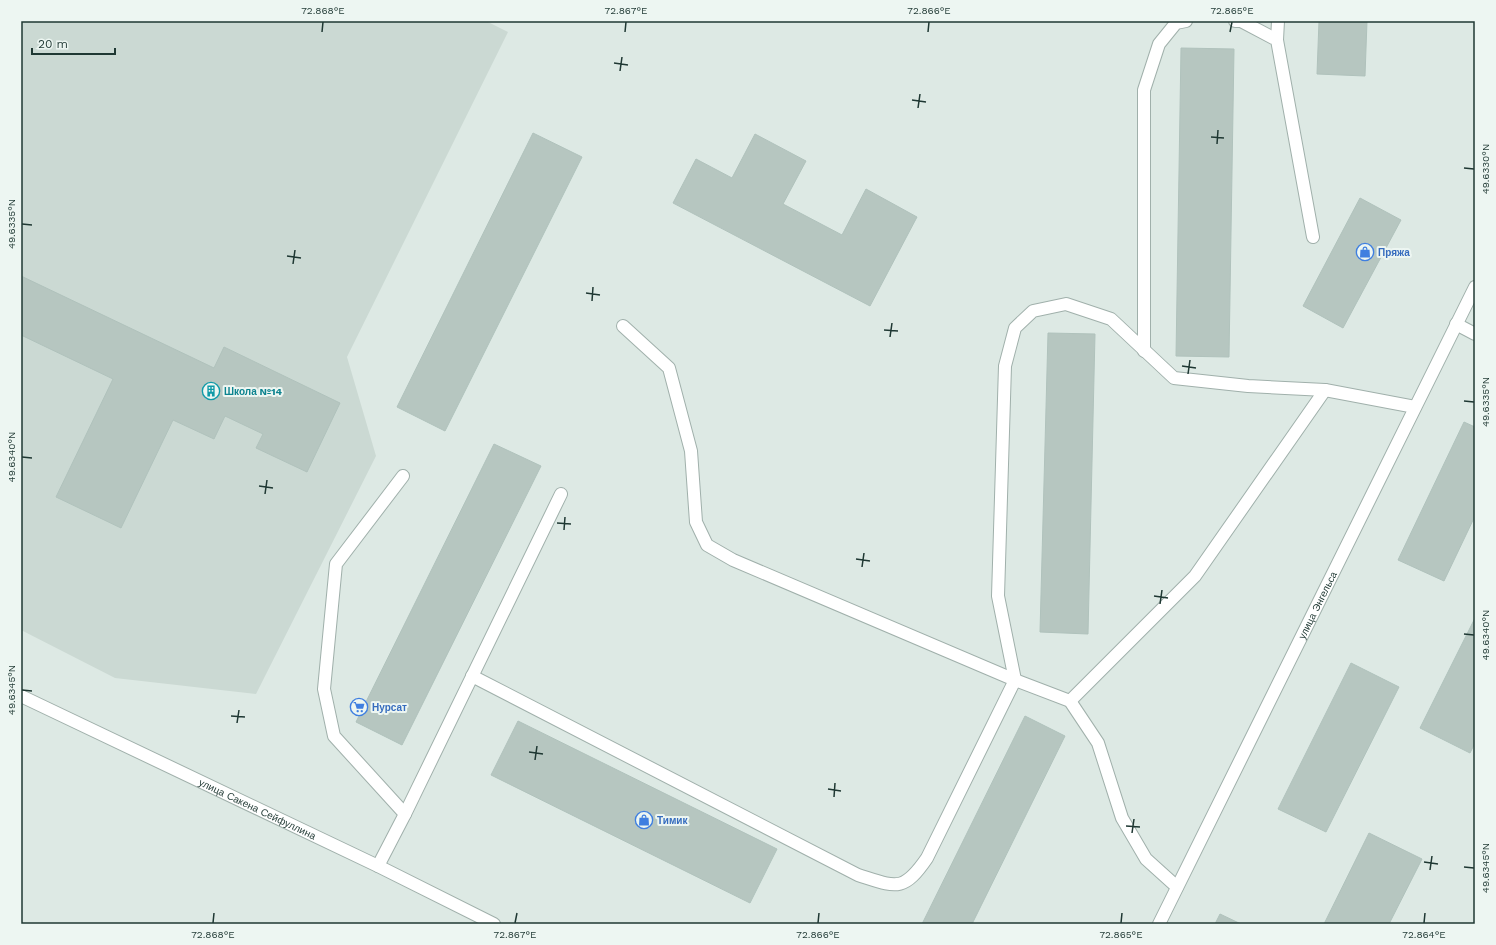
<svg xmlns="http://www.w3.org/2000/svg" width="1496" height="945" font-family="'Work Sans',sans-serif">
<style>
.built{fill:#cbd9d3}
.building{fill:#b6c6c0;stroke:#b0c2bc}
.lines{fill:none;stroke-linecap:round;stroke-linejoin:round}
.minor-casing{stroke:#a0b0ab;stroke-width:14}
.minor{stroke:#fff;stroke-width:12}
.ticks{fill:none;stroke:#1f3833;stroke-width:1.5}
.labels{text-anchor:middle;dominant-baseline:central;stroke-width:4;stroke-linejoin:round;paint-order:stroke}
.shop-label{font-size:10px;font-weight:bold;fill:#366cbe;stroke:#edf6f2;text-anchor:start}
.culture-label{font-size:10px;font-weight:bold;fill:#0d838f;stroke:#edf6f2;text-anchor:start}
.street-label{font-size:10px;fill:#1f3833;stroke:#edf6f2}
.neatline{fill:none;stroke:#1f3833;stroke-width:1.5}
.ticks-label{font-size:10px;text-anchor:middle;fill:#1f3833}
</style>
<rect width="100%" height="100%" fill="#dde9e4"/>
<path class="built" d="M21,21h465l22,11 -161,325 29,99 -120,238 -141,-16 -94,-48z"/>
<path class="building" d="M1319,21h48l-2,55 -48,-2z
M1181,48l53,1 -5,308 -53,-1z
M533,133l49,24 -137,274 -48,-24z
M755,134l51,27 -23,43 59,31 24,-46 51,28 -47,89 -197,-103 23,-44 36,19z
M1360,198l41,22 -58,108 -40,-22z
M21,276l193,92 10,-21 116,56 -33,69 -51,-24 7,-14 -38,-18 -11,23 -41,-19 -52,108 -65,-31 57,-118 -92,-44z
M1048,333l47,1 -7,300 -48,-2z
M1464,422l11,5v89l-31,65 -46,-21z
M494,444l47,22 -139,279 -46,-23z
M1475,618v125l-5,10 -50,-25z
M1351,663l48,24 -73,145 -48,-23z
M1025,716l40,20 -93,188h-50z
M518,721l259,128 -27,54 -259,-128z
M1369,833l53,26 -33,65h-65z
M1220,914l21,10h-26z"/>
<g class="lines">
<defs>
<g id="minor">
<path d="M1235,21h6l36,19 36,197"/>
<path d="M1277,40l1,-19"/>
<path d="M1456,324l19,10"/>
<path d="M623,326l46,42 22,83 5,71 11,23 26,15 282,120 55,21 28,42 24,75 24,41 31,28"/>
<path d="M1144,351v-261l15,-46 17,-21 10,-2"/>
<path d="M472,676l386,199c38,12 45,18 69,-17l88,-178 -17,-84 7,-230 10,-38 18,-17 33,-7 45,15 63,59 74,8 77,4 90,17"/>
<path id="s1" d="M21,696l357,170 116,58"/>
<path d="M1070,701l125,-125 130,-186"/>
<path d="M405,814l156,-320"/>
<path d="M378,866l27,-52 -71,-78 -10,-47 12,-125 67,-88"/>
<path id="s2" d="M1159,924l316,-637"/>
</g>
</defs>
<use href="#minor" class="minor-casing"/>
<use href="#minor" class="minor"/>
</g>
<path class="ticks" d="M322,32l1,-10M625,32l1,-10M928,32l1,-10M1230,32l2,-10M614,63l14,2M620,71l2,-14M912,100l14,2M918,108l2,-14M1211,137l13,1M1217,144l1,-14M1464,168l10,1M22,224l10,1M287,256l14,2M293,264l2,-14M586,293l14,2M592,301l1,-14M884,330l14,1M890,337l2,-14M1182,366l14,2M1188,374l2,-14M1464,401l10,1M22,457l10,1M259,486l14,2M265,494l2,-14M557,523l14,1M564,530l1,-13M856,559l14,2M862,567l2,-14M1154,596l14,2M1160,604l2,-14M1464,634l10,1M22,690l10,1M231,716l14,1M237,723l2,-13M529,752l14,2M535,760l2,-14M828,789l13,2M834,797l1,-14M1126,826l14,1M1132,833l2,-14M1424,862l14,2M1464,867l10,1M1430,870l2,-14M213,923l1,-10M515,923l2,-10M818,923l1,-10M1121,923l1,-10M1424,923l1,-10"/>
<defs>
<symbol id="shop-ring" viewBox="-11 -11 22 22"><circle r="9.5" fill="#edf6f2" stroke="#3f7fe0" stroke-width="1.5"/><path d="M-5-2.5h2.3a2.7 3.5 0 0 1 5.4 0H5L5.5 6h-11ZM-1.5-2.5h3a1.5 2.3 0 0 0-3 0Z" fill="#3f7fe0"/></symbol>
<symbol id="building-ring" viewBox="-11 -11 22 22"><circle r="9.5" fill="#edf6f2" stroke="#0f9aa8" stroke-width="1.5"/><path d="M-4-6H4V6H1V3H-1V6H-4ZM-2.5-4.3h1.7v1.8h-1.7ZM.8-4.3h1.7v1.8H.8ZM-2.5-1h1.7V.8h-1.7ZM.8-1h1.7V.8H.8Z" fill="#0f9aa8"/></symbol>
<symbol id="supermarket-ring" viewBox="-11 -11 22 22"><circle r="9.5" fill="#edf6f2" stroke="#3f7fe0" stroke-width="1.5"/><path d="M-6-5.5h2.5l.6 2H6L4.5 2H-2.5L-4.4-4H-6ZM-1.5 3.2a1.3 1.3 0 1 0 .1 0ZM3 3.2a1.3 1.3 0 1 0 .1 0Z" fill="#3f7fe0"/></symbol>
</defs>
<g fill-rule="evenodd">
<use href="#shop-ring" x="1355" y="242" width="20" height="20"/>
<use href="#building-ring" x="201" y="381" width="20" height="20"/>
<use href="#supermarket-ring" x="349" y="697" width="20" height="20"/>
<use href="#shop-ring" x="634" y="810" width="20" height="20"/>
</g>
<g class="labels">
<g class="shop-label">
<text x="1378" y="252">Пряжа</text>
<text x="372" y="707">Нурсат</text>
<text x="657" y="820">Тимик</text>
</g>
<g class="culture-label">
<text x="224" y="391">Школа №14</text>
</g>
<g class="street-label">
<text stroke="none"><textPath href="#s2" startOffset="356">улица Энгельса</textPath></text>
<text stroke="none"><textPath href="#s1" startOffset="262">улица Сакена Сейфуллина</textPath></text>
</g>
</g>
<rect width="1496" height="945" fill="none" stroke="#edf6f2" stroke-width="44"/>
<path d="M32 48v6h83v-6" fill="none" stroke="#1f3833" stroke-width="2"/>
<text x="38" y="48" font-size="12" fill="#1f3833" stroke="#edf6f2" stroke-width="3" paint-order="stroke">20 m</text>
<rect x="22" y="22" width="1452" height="901" class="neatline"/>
<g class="ticks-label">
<text x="323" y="14">72.868°E</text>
<text x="626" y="14">72.867°E</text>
<text x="929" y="14">72.866°E</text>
<text x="1232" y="14">72.865°E</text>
<text transform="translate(1485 169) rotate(-90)" y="4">49.6330°N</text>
<text transform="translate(11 224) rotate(-90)" y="4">49.6335°N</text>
<text transform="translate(1485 402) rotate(-90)" y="4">49.6335°N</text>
<text transform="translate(11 457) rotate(-90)" y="4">49.6340°N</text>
<text transform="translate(1485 635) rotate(-90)" y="4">49.6340°N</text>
<text transform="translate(11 690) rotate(-90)" y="4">49.6345°N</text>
<text transform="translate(1485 868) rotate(-90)" y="4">49.6345°N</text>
<text x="213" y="938">72.868°E</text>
<text x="515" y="938">72.867°E</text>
<text x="818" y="938">72.866°E</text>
<text x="1121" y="938">72.865°E</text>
<text x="1424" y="938">72.864°E</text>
</g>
</svg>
